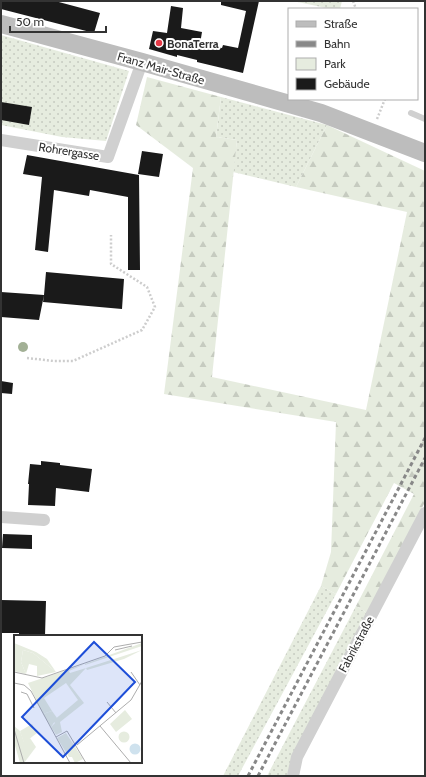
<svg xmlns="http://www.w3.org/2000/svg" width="426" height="777" font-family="Cabin,sans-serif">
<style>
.green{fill:url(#green-dots)}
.forest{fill:url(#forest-firs)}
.building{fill:#1a1a1a}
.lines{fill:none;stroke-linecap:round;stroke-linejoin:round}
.path{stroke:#cdcdcd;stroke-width:2.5;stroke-dasharray:2 2;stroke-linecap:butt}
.service{stroke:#d0d0d0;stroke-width:6}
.minor{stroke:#d0d0d0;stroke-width:12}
.secondary{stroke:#bdbdbd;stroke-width:18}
.rail{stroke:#888;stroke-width:3;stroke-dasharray:4 3;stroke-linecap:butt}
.tree{fill:#a2b095}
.poi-dot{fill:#e63946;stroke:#fff;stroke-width:1.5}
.labels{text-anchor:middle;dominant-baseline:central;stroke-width:4;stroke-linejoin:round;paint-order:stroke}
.poi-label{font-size:12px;font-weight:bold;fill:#333;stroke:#fff;text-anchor:start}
.street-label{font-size:12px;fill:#333;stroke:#fff}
.inset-road{fill:none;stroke:#adadad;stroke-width:1}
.view{fill:#1d4ed8;fill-opacity:0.15;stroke:#1d4ed8;stroke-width:2}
.inset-edge{fill:none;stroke:#333;stroke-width:2}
</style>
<defs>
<pattern id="green-dots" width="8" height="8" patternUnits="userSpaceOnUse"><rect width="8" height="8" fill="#e6ecdf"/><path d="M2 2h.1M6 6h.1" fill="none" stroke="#c6cbc0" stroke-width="1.8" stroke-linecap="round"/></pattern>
<pattern id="forest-firs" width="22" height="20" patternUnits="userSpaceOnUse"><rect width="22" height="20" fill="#e6ecdf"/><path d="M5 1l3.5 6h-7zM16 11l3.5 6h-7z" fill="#c6cbc0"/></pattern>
</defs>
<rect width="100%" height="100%" fill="#fff"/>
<path class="green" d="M293,1h49l-2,8h-9z
M1,35l128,36 -23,70 -44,-4 -61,-12z
M221,97l106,28 -31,62 -63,-15 4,-32 -21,-3z
M321,586l15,8 -98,182h-15z
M356,606l11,7 -76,163h-24z"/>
<path class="forest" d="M147,77l74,20 -5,40 21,3 -25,237 154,33 41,-198 -111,-25 31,-62 98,46v331l-58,111 -11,-7 58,-112 -20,-11 -58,111 -15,-8 10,-34 5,-130 -172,-28 29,-226 -57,-43z"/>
<path class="building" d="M1,1h54l45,12 -6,20 -93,-24z
M221,1h38l-16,72 -46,-11v-2l-20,-5v2l-28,-8 4,-18 14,2 4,-27 12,2 -2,20 21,4 -2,12 22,4 1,-3 15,3 8,-37 -25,-6z
M1,102l31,5 -3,18 -28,-5z
M142,151l21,3 -4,23 -21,-3z
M27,155l112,20 1,95h-12v-73l-38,-7 -1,6 -35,-6 -6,62 -13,-2 7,-73 -19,-3z
M46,272l78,7 -2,30 -79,-7 1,-7 -5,25 -38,-3v-25l43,3z
M1,381l12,2 -1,11 -11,-1z
M41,461l19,2v2l32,4 -3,23 -33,-4 -1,18 -27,-1 1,-21h-1l2,-20 11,1z
M3,534l29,1v14l-30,-1z
M1,600l45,1 -1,35h-26v-3h-18z"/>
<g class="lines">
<path class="path" d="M353,1l3,8
M377,119l8,-20
M27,358l27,3h19l69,-31 13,-23 -8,-20 -36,-23v-29"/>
<path class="service" d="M411,113l14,6"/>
<path class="minor" d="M1,140l107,17 34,-95
M1,517l43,3
M293,776l4,-19 128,-244"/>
<path class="secondary" d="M1,24l141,38 179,51 104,40"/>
<path class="rail" d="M248,776l177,-338
M258,776l167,-318"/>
</g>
<circle class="tree" cx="23" cy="347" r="5"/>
<circle class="poi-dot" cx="159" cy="43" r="4"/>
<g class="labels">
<g class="poi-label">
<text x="167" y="43">BonaTerra</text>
</g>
<g class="street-label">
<text transform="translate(161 68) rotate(16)">Franz Mair-Straße</text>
<text transform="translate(69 151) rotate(9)">Rohrergasse</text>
<text transform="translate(356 644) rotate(-62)">Fabrikstraße</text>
</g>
</g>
<g transform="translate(14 635)">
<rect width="128" height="128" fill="#fff"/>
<path d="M128,8v3l-57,19v-1zM9,15l10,3 23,19 -19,4v-10l-8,-2 -3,10 -5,-12zM128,15l-18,9 -37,11 -1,-2zM38,76l5,7 -6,9 -8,-13zM18,89l5,9 -13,10 -4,-12zM52,98l17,26 -8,4 -3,-6h-3l-12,-19z" fill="#e6ecdf"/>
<path d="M0,8l22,9 11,7 9,13 -23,-19 -10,-3 -2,12 5,12 -12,-3zM71,29l-16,7 1,2 16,-5 -16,17 14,18 -24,19 2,10 -6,3 -5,-8 4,-4 -2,-2 25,-21 -12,-17 -22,15 8,13 -9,3 -15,-31zM0,91l6,5 4,11 6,-4 6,9 -12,16h-4l-6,-21z" fill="#e6ecdf"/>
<path d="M111,75l7,9 -16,13 -6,-8zM104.5 102a5.5 5.5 0 1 1 11 0a5.5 5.5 0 1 1-11 0Z" fill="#e6ecdf"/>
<path d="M115.5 114a5.5 5.5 0 1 1 11 0a5.5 5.5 0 1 1-11 0Z" fill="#cfe2ee"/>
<path class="inset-road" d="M101,15l17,-4M0,37l28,6 63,-22 9,-9 28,-5M117,37l9,13M0,48l10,2 7,6 39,72M7,57l6,2 7,14M93,67l9,11M86,91l31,37M0,94l10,34M42,102l11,-6 19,32M63,110l54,-45 11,-19"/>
<path class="view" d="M80,7l41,40 -72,75 -41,-40z"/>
<rect width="128" height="128" class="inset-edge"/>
</g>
<rect width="426" height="777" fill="none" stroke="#333333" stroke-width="4"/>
<rect x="288" y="8" width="130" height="92" fill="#ffffff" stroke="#adadad"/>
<rect x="296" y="21" width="20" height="6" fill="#bdbdbd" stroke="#adadad"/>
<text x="324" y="28" font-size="12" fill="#333333">Straße</text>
<rect x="296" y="41" width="20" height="6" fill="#888888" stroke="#adadad"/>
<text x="324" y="48" font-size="12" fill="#333333">Bahn</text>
<rect x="296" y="58" width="20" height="12" fill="#e6ecdf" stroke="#adadad"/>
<text x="324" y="68" font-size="12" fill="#333333">Park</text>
<rect x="296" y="78" width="20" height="12" fill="#1a1a1a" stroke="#adadad"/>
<text x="324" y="88" font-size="12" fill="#333333">Gebäude</text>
<path d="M10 26v6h96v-6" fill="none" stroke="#333333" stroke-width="2"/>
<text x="16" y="26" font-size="12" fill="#333333" stroke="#ffffff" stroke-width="3" paint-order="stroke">50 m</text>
</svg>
